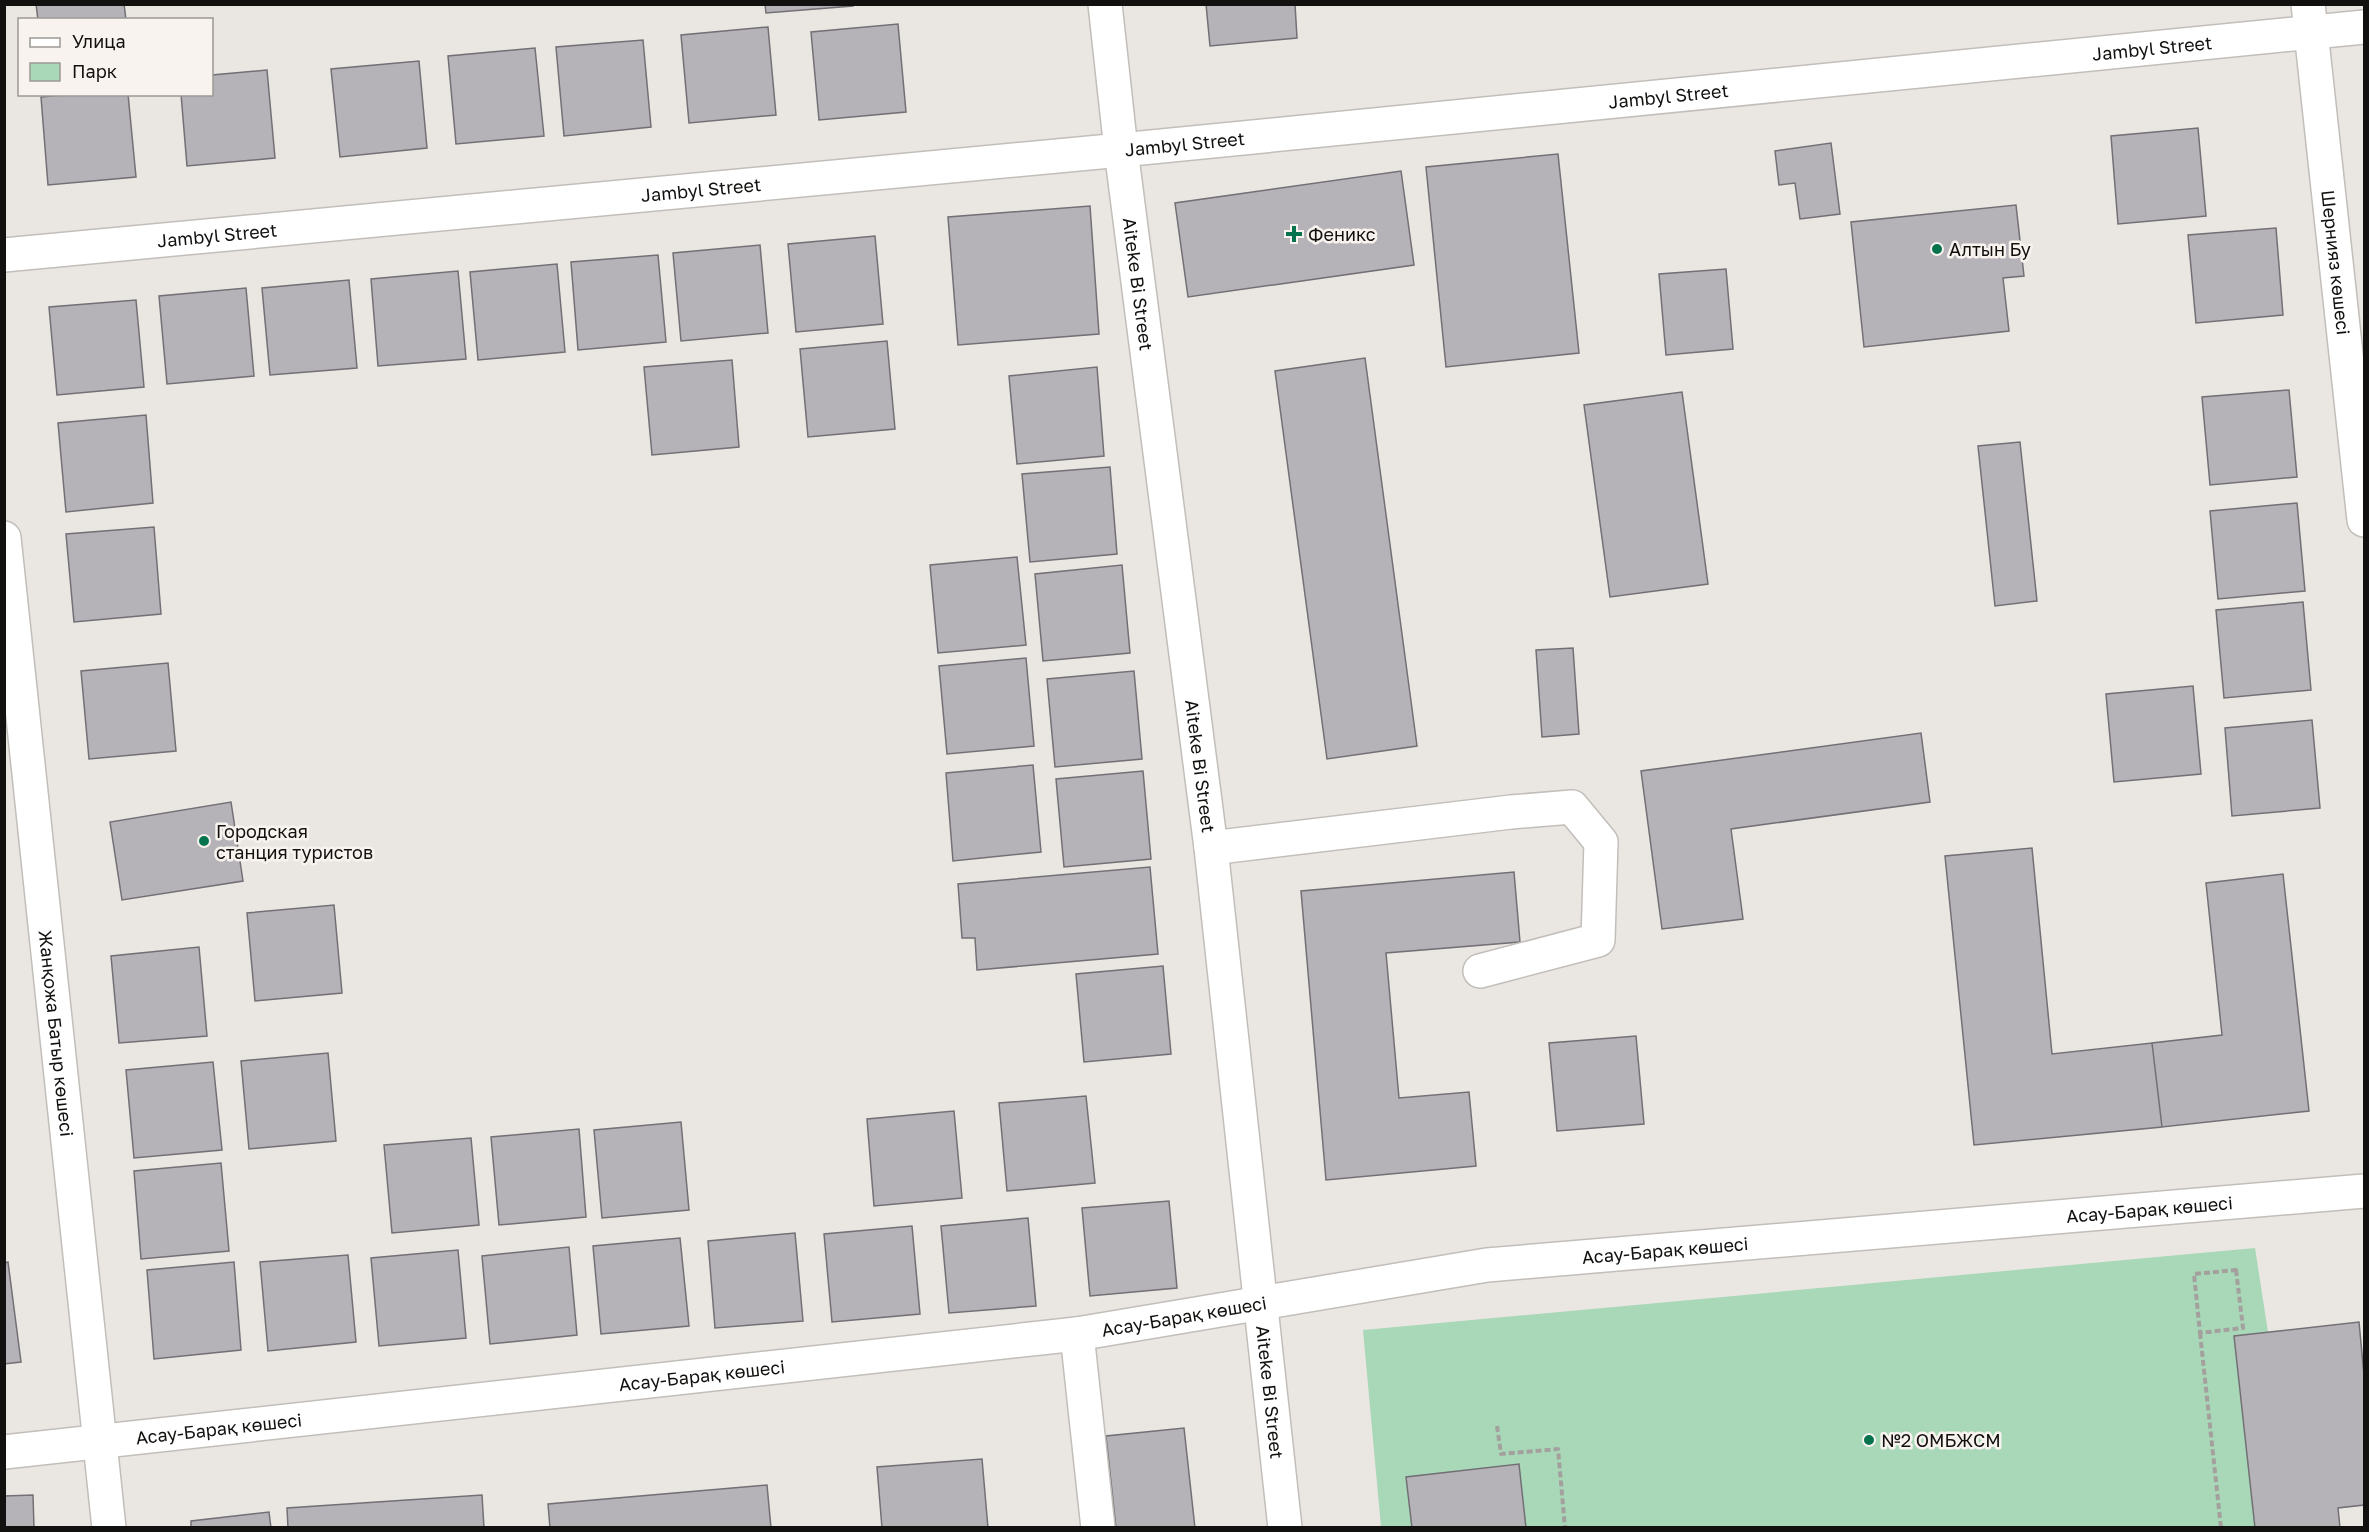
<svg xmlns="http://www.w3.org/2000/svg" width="2369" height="1532" font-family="'Golos Text',sans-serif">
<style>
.green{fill:#a9d8b8}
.building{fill:#b5b3b8;stroke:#727075;stroke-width:1.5}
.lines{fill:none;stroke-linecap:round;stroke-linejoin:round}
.minor-casing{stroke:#c2beba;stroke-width:36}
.major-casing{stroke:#c2beba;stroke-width:36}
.path{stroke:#a3a09d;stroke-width:4;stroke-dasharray:6 3;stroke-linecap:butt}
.minor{stroke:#fff;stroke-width:33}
.major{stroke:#fff;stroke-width:33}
.poi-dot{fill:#05734d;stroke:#f8f3ef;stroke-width:2}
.labels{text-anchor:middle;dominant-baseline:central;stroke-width:5;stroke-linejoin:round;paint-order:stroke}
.street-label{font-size:18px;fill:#12110f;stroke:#f8f3ef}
.poi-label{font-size:18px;fill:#12110f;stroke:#f8f3ef;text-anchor:start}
</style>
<rect width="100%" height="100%" fill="#eae6e2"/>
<path class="green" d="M2255,1248l13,84 91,-10 5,53v130l-26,3 2,20 -959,-1 -18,-197z"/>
<path class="building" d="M36,4h88l2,16h-88z
M765,4h88v2l-87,7z
M1206,4h89l2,34 -87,8z
M898,24l8,88 -87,8 -8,-88z
M768,27l8,88 -87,8 -8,-88z
M643,40l8,87 -87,9 -8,-89z
M535,48l9,88 -88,8 -8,-88z
M419,61l8,87 -87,9 -9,-88z
M267,70l8,88 -88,8 -6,-72h31v-19z
M72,94h56l8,83 -88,8 -7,-88z
M2198,128l8,88 -88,8 -7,-88z
M1831,143l9,71 -40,5 -5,-36 -16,2 -4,-34z
M1558,154l21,199 -133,14 -20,-200z
M1401,171l13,94 -226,32 -13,-94z
M2016,205l8,71 -21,2 6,53 -145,16 -13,-125z
M1090,206l9,128 -141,11 -10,-128z
M2276,228l7,87 -87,8 -8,-88z
M875,236l8,88 -87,8 -8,-88z
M760,245l8,88 -87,8 -8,-88z
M658,255l8,87 -88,8 -7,-88z
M557,264l8,88 -87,8 -8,-88z
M1726,269l7,80 -67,6 -7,-81z
M458,271l8,88 -88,7 -7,-87z
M349,280l8,88 -87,7 -8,-87z
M246,288l8,88 -87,8 -8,-88z
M136,300l8,87 -87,8 -8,-88z
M887,341l8,88 -87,8 -8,-88z
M1365,358l52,388 -90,13 -52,-388z
M732,360l7,87 -87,8 -8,-88z
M1097,367l7,89 -87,8 -8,-88z
M2289,390l8,87 -87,8 -8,-88z
M1682,392l26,192 -98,13 -26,-192z
M146,415l7,88 -87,9 -8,-89z
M2020,442l17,159 -42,5 -17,-160z
M1110,467l7,87 -87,8 -8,-88z
M2297,503l8,88 -87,8 -8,-88z
M154,527l7,87 -87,8 -8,-88z
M1017,557l9,88 -88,8 -8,-88z
M1122,565l8,88 -87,8 -8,-87z
M2303,602l8,88 -87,8 -8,-88z
M1573,648l6,86 -37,3 -6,-87z
M1026,658l8,88 -87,8 -8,-88z
M168,663l8,88 -87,8 -8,-88z
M1134,671l8,88 -87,8 -8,-88z
M2193,686l8,88 -87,8 -8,-88z
M2312,720l8,88 -88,8 -7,-88z
M1921,733l9,69 -199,27 12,90 -81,10 -21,-158z
M1033,765l8,87 -88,9 -7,-88z
M1143,771l8,88 -87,8 -8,-88z
M231,802l12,79 -121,19 -12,-78z
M2032,848l20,206 100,-11 10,84 -188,18 -29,-289z
M1150,867l8,87 -181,16 -2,-32h-13l-4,-54z
M1514,872l6,70 -134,11 13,145 70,-6 7,74 -150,14 -25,-289z
M2283,874l26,237 -147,16 -10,-84 70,-8 -16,-152z
M334,905l8,88 -87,8 -8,-88z
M199,947l8,89 -88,7 -8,-87z
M1163,966l8,88 -87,8 -8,-88z
M1636,1036l8,88 -87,7 -8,-88z
M328,1053l8,88 -87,8 -8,-88z
M213,1062l9,88 -88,8 -8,-88z
M1086,1096l9,87 -88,8 -8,-88z
M954,1111l8,87 -88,8 -7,-87z
M681,1122l8,88 -87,8 -8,-88z
M579,1129l7,88 -87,8 -8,-88z
M471,1138l8,87 -87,8 -8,-88z
M221,1163l8,88 -88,8 -7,-88z
M1169,1201l8,87 -87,8 -8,-88z
M1028,1218l8,88 -87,7 -8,-87z
M912,1226l8,88 -88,8 -8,-88z
M795,1233l8,88 -88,7 -7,-87z
M680,1238l9,88 -88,8 -8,-88z
M569,1247l8,88 -87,9 -8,-88z
M458,1250l8,88 -87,8 -8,-88z
M348,1255l8,87 -88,9 -8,-89z
M8,1262l13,100 -17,2v-101z
M234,1262l7,88 -87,9 -7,-89z
M2359,1322l5,53v130l-26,3 2,20h-85l-21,-192z
M1184,1428l11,100h-79l-10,-92z
M982,1459l6,69h-106l-5,-61z
M1519,1464l7,64h-114l-6,-51z
M767,1485l4,43h-221l-2,-24z
M33,1495l1,33h-30v-32z
M482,1495l2,33h-196l-1,-20z
M269,1512l2,16h-80v-7z"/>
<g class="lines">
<defs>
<g id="minor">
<path id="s1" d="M1105,4l16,146 90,698 74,680"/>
<path id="s2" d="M2308,4l56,516"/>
<path id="s3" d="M4,255l1117,-105 1243,-123"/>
<path d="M1211,848l300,-36 61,-5 29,35 -3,98 -118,31"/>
<path d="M1077,1334l21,194"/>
<path id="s4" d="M4,1452l1073,-118 410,-69 877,-74"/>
</g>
<g id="major">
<path id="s5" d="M4,538l105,990"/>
</g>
</defs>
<use href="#minor" class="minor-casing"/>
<use href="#major" class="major-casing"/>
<path class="path" d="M2236,1270l7,58 -43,5 -6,-59z
M2200,1333l21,195
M1497,1426l4,28 57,-5 7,79"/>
<use href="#minor" class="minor"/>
<use href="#major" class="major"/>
</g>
<g class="poi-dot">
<path d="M1291 225h6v6h6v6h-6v6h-6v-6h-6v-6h6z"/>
<circle cx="1937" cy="249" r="6"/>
<circle cx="204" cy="841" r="6"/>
<circle cx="1869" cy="1440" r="6"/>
</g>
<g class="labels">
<g class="street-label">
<text stroke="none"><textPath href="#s3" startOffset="2158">Jambyl Street</textPath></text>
<text stroke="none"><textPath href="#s3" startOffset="1672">Jambyl Street</textPath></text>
<text stroke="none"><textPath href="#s3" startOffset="1186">Jambyl Street</textPath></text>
<text stroke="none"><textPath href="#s3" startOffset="700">Jambyl Street</textPath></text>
<text stroke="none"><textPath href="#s3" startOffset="214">Jambyl Street</textPath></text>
<text stroke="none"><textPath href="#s2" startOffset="260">Шернияз көшесі</textPath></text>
<text stroke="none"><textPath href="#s1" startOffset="282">Aiteke Bi Street</textPath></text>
<text stroke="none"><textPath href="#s1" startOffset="768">Aiteke Bi Street</textPath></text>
<text stroke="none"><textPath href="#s5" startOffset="498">Жанқожа Батыр көшесі</textPath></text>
<text stroke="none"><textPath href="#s4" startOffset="2160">Асау-Барақ көшесі</textPath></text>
<text stroke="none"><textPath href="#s4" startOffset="1674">Асау-Барақ көшесі</textPath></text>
<text stroke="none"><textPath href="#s4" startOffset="1188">Асау-Барақ көшесі</textPath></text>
<text stroke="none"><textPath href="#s4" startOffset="702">Асау-Барақ көшесі</textPath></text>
<text stroke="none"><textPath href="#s1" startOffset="1398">Aiteke Bi Street</textPath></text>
<text stroke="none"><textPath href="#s4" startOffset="216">Асау-Барақ көшесі</textPath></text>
</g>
<g class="poi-label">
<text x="1308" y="234">Феникс</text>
<text x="1949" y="249">Алтын Бу</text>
<text x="216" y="831">Городская<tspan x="216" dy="21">станция туристов</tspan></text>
<text x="1881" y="1440">№2 ОМБЖСМ</text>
</g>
</g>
<rect width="2369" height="1532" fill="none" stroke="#12110f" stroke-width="12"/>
<rect x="18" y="18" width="195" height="78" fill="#f8f3ef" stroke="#9c9995" stroke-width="1.5"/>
<rect x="30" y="38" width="30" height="9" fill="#ffffff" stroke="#9c9995" stroke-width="1.5"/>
<text x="72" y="48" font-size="18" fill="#12110f">Улица</text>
<rect x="30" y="63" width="30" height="18" fill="#a9d8b8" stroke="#9c9995" stroke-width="1.5"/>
<text x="72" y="78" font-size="18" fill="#12110f">Парк</text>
</svg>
